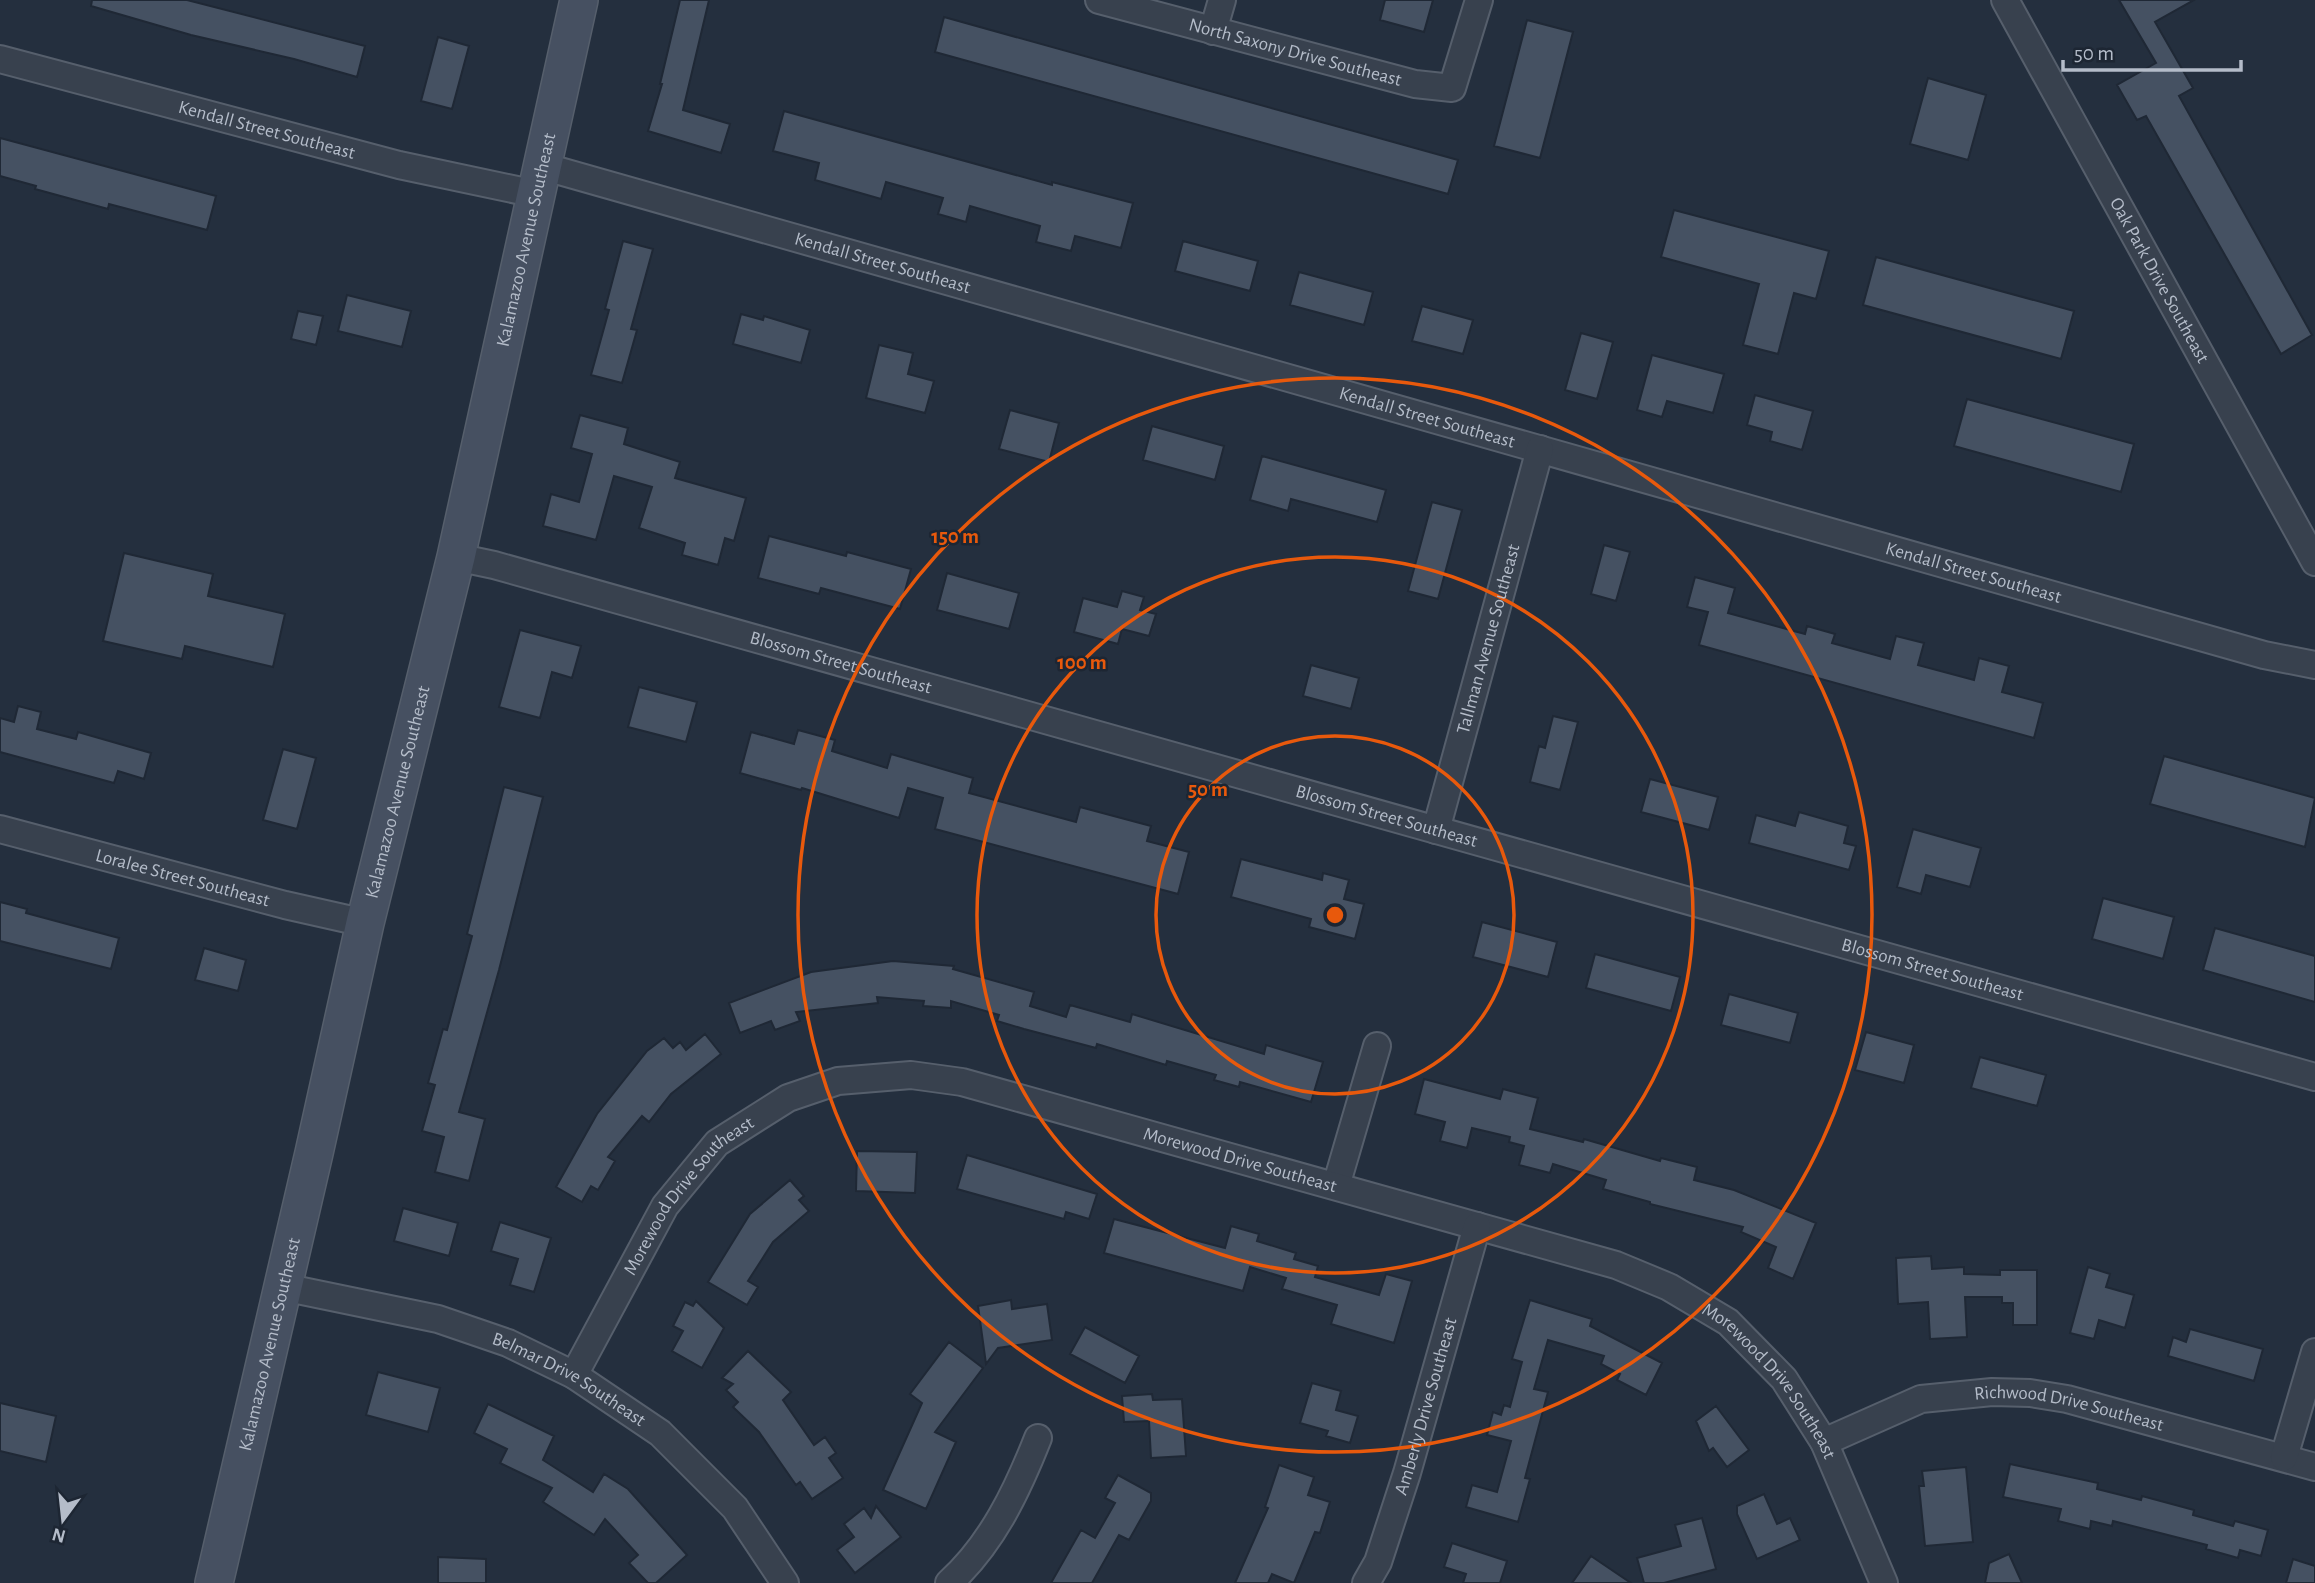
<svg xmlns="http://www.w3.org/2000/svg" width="2315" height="1583" font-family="'Alegreya Sans',sans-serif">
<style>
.building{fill:#455162;stroke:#1f2835;stroke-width:2}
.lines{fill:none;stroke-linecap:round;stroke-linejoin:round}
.street-casing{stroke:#565f6c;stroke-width:30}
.secondary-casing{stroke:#565f6c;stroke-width:40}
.street{stroke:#38414e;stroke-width:26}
.secondary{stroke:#465061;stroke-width:37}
.ring{fill:none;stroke:#e8590c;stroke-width:3.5}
.labels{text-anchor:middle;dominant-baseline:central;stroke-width:5;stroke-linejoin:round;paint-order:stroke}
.street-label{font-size:19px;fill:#b4bcc9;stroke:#1d2633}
.centre{fill:#e8590c;stroke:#1d2633;stroke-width:3.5}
.ring-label{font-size:21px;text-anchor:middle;font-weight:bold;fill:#e8590c;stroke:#1d2633;stroke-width:5;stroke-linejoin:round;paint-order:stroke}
</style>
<rect width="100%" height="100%" fill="#242f3e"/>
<path class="building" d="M92,0h95l178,46 -8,31 -63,-18 -103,-24 -100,-29z
M680,0h29l-26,110 47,14 -9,29 -73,-22 14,-47h-2z
M1385,0h48l-9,32 -44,-12z
M2119,0h75l-39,22 38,66 -14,8 133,239 -31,19 -135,-238 -9,4 -20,-35 39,-22z
M944,17l514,143 -10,34 -513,-142z
M1527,20l46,12 -33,126 -46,-12z
M438,37l31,9 -17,63 -31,-8z
M1928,78l58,17 -18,65 -58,-16z
M784,111l268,74v-3l81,21 -12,45 -46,-12 -4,15 -35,-9 4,-16 -70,-20 -4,16 -28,-8 5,-16 -57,-16 -5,17 -66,-19 4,-17 -46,-12z
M0,138l216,58 -9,34 -98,-26 -1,5 -73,-20 1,-3 -36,-10z
M1674,210l155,41 -13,48 -22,-6 -16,61 -35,-9 16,-61 -98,-27z
M623,241l30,8 -22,80 6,1 -15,53 -31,-8 18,-65 -4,-1z
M1183,241l75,20 -8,30 -75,-20z
M1876,257l198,54 -13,48 -198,-54z
M1299,272l74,20 -9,33 -74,-20z
M347,295l64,16 -9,36 -64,-16z
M1422,306l51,14 -10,34 -51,-13z
M298,311l25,5 -7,29 -25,-6z
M741,314l22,6 1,-4 46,14 -9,33 -68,-19z
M1581,333l32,9 -16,57 -32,-9z
M879,345l34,8 -5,21 26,7 -9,32 -59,-15z
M1652,355l72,19 -11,39 -46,-12 -5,16 -25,-7z
M1755,395l58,16 -11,39 -32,-9 2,-9 -25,-7z
M1967,399l167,45 -13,48 -167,-46z
M1010,410l49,13 -10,39 -50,-13z
M580,415l48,13 -4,16 56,18 -5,16 71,20 -12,43 -9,-3 -7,27 -36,-10 3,-12 -46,-15 13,-41 -38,-11 -18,64 -53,-14 8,-32 28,8 13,-48 -21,-6z
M1152,426l72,20 -9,34 -72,-20z
M1262,456l124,34 -9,32 -86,-23 -3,12 -38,-11z
M1432,502l30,8 -24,89 -30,-8z
M769,536l77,20 1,-4 64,17 -11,40 -79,-21 -2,6 -61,-16z
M1604,545l26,7 -14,49 -25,-7z
M124,553l89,21 -5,22 77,18 -12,53 -88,-21 -3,13 -79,-18z
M947,573l72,20 -10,36 -72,-19z
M1695,577l40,11 -7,25 77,21 2,-8 28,8 -3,9 58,16 6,-23 28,7 -6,22 56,15 5,-22 30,8 -7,26 41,11 -9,35 -335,-93 9,-33 -21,-5z
M1122,591l22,6 -4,13 16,4 -7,22 -27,-7 -4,15 -44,-12 9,-34 34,9z
M520,630l61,16 -9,32 -20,-6 -12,46 -41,-11z
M1311,665l48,13 -8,31 -48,-13z
M639,687l58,15 -11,40 -58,-15z
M18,706l23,6 -4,17 39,10 2,-7 73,21 -7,26 -26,-8 -4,12 -114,-31v-34l14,4z
M1553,716l25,6 -18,68 -30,-8 9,-36 6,2z
M798,730l37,10 -3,11 55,17 4,-14 82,24 -4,15 107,29 4,-15 71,19 -4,15 42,11 -11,42 -243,-65 8,-31 -35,-10 -9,30 -97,-30 -1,2 -61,-17 11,-41 43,12z
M283,749l33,9 -19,71 -34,-9z
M2164,756l151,42 -10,49 -155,-43z
M1650,779l68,18 -9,33 -68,-18z
M504,787l39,10 -44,173 -40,142 26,7 -16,62 -34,-9 9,-35 -22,-6 13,-46 -7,-2 15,-54 4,1 25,-94 -5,-2z
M1799,812l49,14 -4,17 12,3 -7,24 -100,-27 7,-28 39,11z
M1913,829l68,19 -11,39 -44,-12 -5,19 -24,-7z
M1241,859l81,21 1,-7 26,7 -5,19 20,5 -9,35 -46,-12 2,-8 -80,-22z
M2103,898l71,19 -11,42 -71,-20z
M0,902l27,7 -1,4 93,25 -8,31 -111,-28z
M1482,922l75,20 -9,35 -75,-20z
M2215,928l100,28v46l-112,-32z
M204,948l42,12 -8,31 -43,-11z
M1595,954l85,23 -9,34 -85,-23z
M893,961l61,5 -1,3 81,23 -4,14 36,11 4,-12 60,17 2,-8 132,40 2,-9 57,17 -12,40 -71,-20 -1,5 -25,-7 2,-5 -49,-14 -1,4 -69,-21 -1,4 -72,-19 -27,-8 2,-6 -48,-14v7l-28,-2 1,-5 -47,-4 1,6 -82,9 4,9 -25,9 -4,-9 -31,12 -11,-30 82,-31z
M1729,994l69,19 -8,30 -69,-18z
M1866,1032l48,13 -10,38 -49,-13z
M705,1034l16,20 -50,40 -22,28 -7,-6 -34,41 7,4 -17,29 -7,-4 -9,16 -26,-15 41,-73 50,-63 17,-13 9,10 7,-6 6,8z
M1980,1057l66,18 -9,31 -66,-18z
M1424,1079l76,20 3,-10 35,9 -8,31 53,13 1,-3 76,22 1,-3 36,9 -3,13 40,10 82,33 -23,56 -25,-11 8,-21 -35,-15 2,-5 -93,-23v-2l-47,-13 3,-9 -53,-16 -3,9 -31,-8 5,-19 -15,-4 1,-5 -38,-9 -5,20 -27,-7 5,-19 -30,-8z
M857,1151l60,1 -2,41 -59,-2z
M967,1155l130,39 -8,25 -23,-7 -2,7 -107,-30z
M790,1180l14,16 -5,4 10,11 -36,31 -25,39 10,6 -11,18 -39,-23 42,-68z
M403,1208l55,15 -9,33 -55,-15z
M1114,1219l111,29 6,-22 28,8 -2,7 39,12 -2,6 24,7 -3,11 64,18 7,-21 26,7 -18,62 -63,-19 6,-19 -55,-16 4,-11 -36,-11 -7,24 -139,-38z
M500,1222l51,16 -17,54 -24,-7 8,-26 -27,-8z
M1931,1256l1,13 32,-2v7l36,1v-5h37v55h-24v-22h-11v-6h-37l2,40 -37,2 -2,-37 -30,2 -2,-46z
M2088,1267l22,7 -4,13 28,8 -9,33 -26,-8 -5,19 -24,-6z
M1011,1300l1,9 35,-5 5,36 -54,8 -12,16 -8,-58z
M1530,1300l62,19 -2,7 72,37 -16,32 -29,-15 3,-6 -19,-10 3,-8 -56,-16 -14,49 14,3 -23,86 5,1 -12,43 -52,-15 6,-22 25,7 14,-51 -24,-6 6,-23 8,3 3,-10 6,2 12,-45 -10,-3z
M696,1301l28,27 -22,40 -30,-17 11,-20 -10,-5 12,-24 8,4z
M1085,1327l54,29 -14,27 -55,-29z
M2190,1329l73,20 -9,32 -86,-25 5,-19 13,5z
M949,1342l34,26 -48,64 21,10 -30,67 -43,-19 39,-87 -12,-9z
M748,1351l43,41 -8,8 31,45 11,-8 11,16 -7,5 14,20 -31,21 -12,-17 -4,3 -37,-53 -26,-25 5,-5 -12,-12 7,-6 -11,-6z
M378,1372l62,16 -12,44 -62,-17z
M1312,1383l29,8 -5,19 22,6 -8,27 -24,-7 2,-5 -28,-8z
M1152,1394l1,6 29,-1 4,57 -35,2 -2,-37 -25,1 -2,-26z
M0,1403l56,13 -10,46 -46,-11z
M488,1404l66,32 -11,24 50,32 11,-18 24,15 59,66 -31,28h-8l-19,-20 9,-8 -33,-36 -11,16 -51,-33 9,-14 -52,-25 7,-14 -33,-16z
M1716,1406l33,44 -22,17 -14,-19 -4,3 -13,-30z
M2010,1464l88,19 -1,6 44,11 1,-4 52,14 -1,5 40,11 2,-5 33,9 -7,26 -21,-6 -2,8 -32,-9 1,-4 -94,-24 -1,5 -21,-5 -1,8 -32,-8 3,-12 -58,-12z
M1279,1465l35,12 -6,18 22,7 -10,31 -5,-1 -21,51 -22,-9 -4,9h-33l33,-75 -3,-1z
M1966,1467l7,75 -48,4 -6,-60h5l-2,-15z
M1118,1475l33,18v8l-22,39 -10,-5 -27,48h-41l30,-53 14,8 20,-35 -10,-5z
M1764,1494l13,30 13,-6 10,22 -43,19 -20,-45v-8z
M876,1506l25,31 -46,36 -18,-23 17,-13 -10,-13 20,-16 7,10z
M1702,1518l14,51 -52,14h-20l-7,-25 44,-12 -6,-21z
M1452,1543l55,18 -7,22h-37l3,-9 -22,-7z
M2009,1554l13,29h-37l4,-20z
M1591,1556l40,27h-59z
M438,1557l48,2v24h-48z
M2293,1559l22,7v17h-29z"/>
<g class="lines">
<defs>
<g id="street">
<path id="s1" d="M1099,0l316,84 37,4 27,-88"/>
<path id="s2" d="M2005,0l310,562"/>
<path d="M1213,31l9,-31"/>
<path id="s3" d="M0,59l399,106 137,29"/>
<path id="s4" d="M542,166l1722,489 51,10"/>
<path id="s5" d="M456,557l38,8 1821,512"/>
<path id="s6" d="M0,829l285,76 80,18"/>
<path id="s7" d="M1436,830l104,-381"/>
<path d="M1336,1186l41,-140"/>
<path id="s8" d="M283,1287l155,32 70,24 66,32 86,58 75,75 50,75"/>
<path id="s9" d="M574,1375l91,-169 52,-63 71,-45 50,-17 73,-6 51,7 654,183 53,22 59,35 56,57 40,63 60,141"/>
<path id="s10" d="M1824,1442l97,-43 71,-7 38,1 37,6 248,68"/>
<path d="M2284,1457l31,-105"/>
<path d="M949,1583c43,-39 68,-92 89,-145"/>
<path id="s11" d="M1366,1583l12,-21 29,-89 70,-247"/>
</g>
<g id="secondary">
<path id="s12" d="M214,1583l100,-430 51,-230 91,-366 123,-557"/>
</g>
</defs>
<use href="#street" class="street-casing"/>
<use href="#secondary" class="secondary-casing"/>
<use href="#street" class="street"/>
<use href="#secondary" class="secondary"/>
</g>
<g class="ring">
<circle cx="1335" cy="915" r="179"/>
<circle cx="1335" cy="915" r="358"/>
<circle cx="1335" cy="915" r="537"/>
</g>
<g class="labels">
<g class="street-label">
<text stroke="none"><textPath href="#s1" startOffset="203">North Saxony Drive Southeast</textPath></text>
<text stroke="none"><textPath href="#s3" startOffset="276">Kendall Street Southeast</textPath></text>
<text stroke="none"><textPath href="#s12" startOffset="1379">Kalamazoo Avenue Southeast</textPath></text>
<text stroke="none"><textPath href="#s4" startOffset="354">Kendall Street Southeast</textPath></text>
<text stroke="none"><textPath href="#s2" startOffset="320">Oak Park Drive Southeast</textPath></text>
<text stroke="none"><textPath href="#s4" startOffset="920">Kendall Street Southeast</textPath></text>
<text stroke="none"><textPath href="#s4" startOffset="1488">Kendall Street Southeast</textPath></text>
<text stroke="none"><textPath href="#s7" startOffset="198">Tallman Avenue Southeast</textPath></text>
<text stroke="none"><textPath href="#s5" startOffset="399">Blossom Street Southeast</textPath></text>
<text stroke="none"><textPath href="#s12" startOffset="812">Kalamazoo Avenue Southeast</textPath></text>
<text stroke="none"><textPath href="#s5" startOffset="966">Blossom Street Southeast</textPath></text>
<text stroke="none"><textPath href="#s6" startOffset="189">Loralee Street Southeast</textPath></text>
<text stroke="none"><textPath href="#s5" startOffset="1533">Blossom Street Southeast</textPath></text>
<text stroke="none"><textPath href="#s9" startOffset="824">Morewood Drive Southeast</textPath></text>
<text stroke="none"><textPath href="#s9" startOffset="215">Morewood Drive Southeast</textPath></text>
<text stroke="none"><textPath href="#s12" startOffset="245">Kalamazoo Avenue Southeast</textPath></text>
<text stroke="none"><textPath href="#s8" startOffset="303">Belmar Drive Southeast</textPath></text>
<text stroke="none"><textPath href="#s9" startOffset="1412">Morewood Drive Southeast</textPath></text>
<text stroke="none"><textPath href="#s11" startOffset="187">Amberly Drive Southeast</textPath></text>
<text stroke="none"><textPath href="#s10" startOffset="256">Richwood Drive Southeast</textPath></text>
</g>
</g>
<circle cx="1335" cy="915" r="10" class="centre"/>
<g class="ring-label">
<text x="955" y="543">150 m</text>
<text x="1082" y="669">100 m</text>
<text x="1208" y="796">50 m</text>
</g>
<g transform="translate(63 1520) rotate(195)" stroke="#1d2633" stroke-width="5" paint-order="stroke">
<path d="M0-5L12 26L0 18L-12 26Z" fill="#b4bcc9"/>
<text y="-10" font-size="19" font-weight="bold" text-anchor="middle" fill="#b4bcc9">N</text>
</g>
<path d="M2063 60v10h178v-10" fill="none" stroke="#b4bcc9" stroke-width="3.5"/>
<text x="2074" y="60" font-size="21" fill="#b4bcc9" stroke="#1d2633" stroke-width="5" paint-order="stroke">50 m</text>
</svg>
